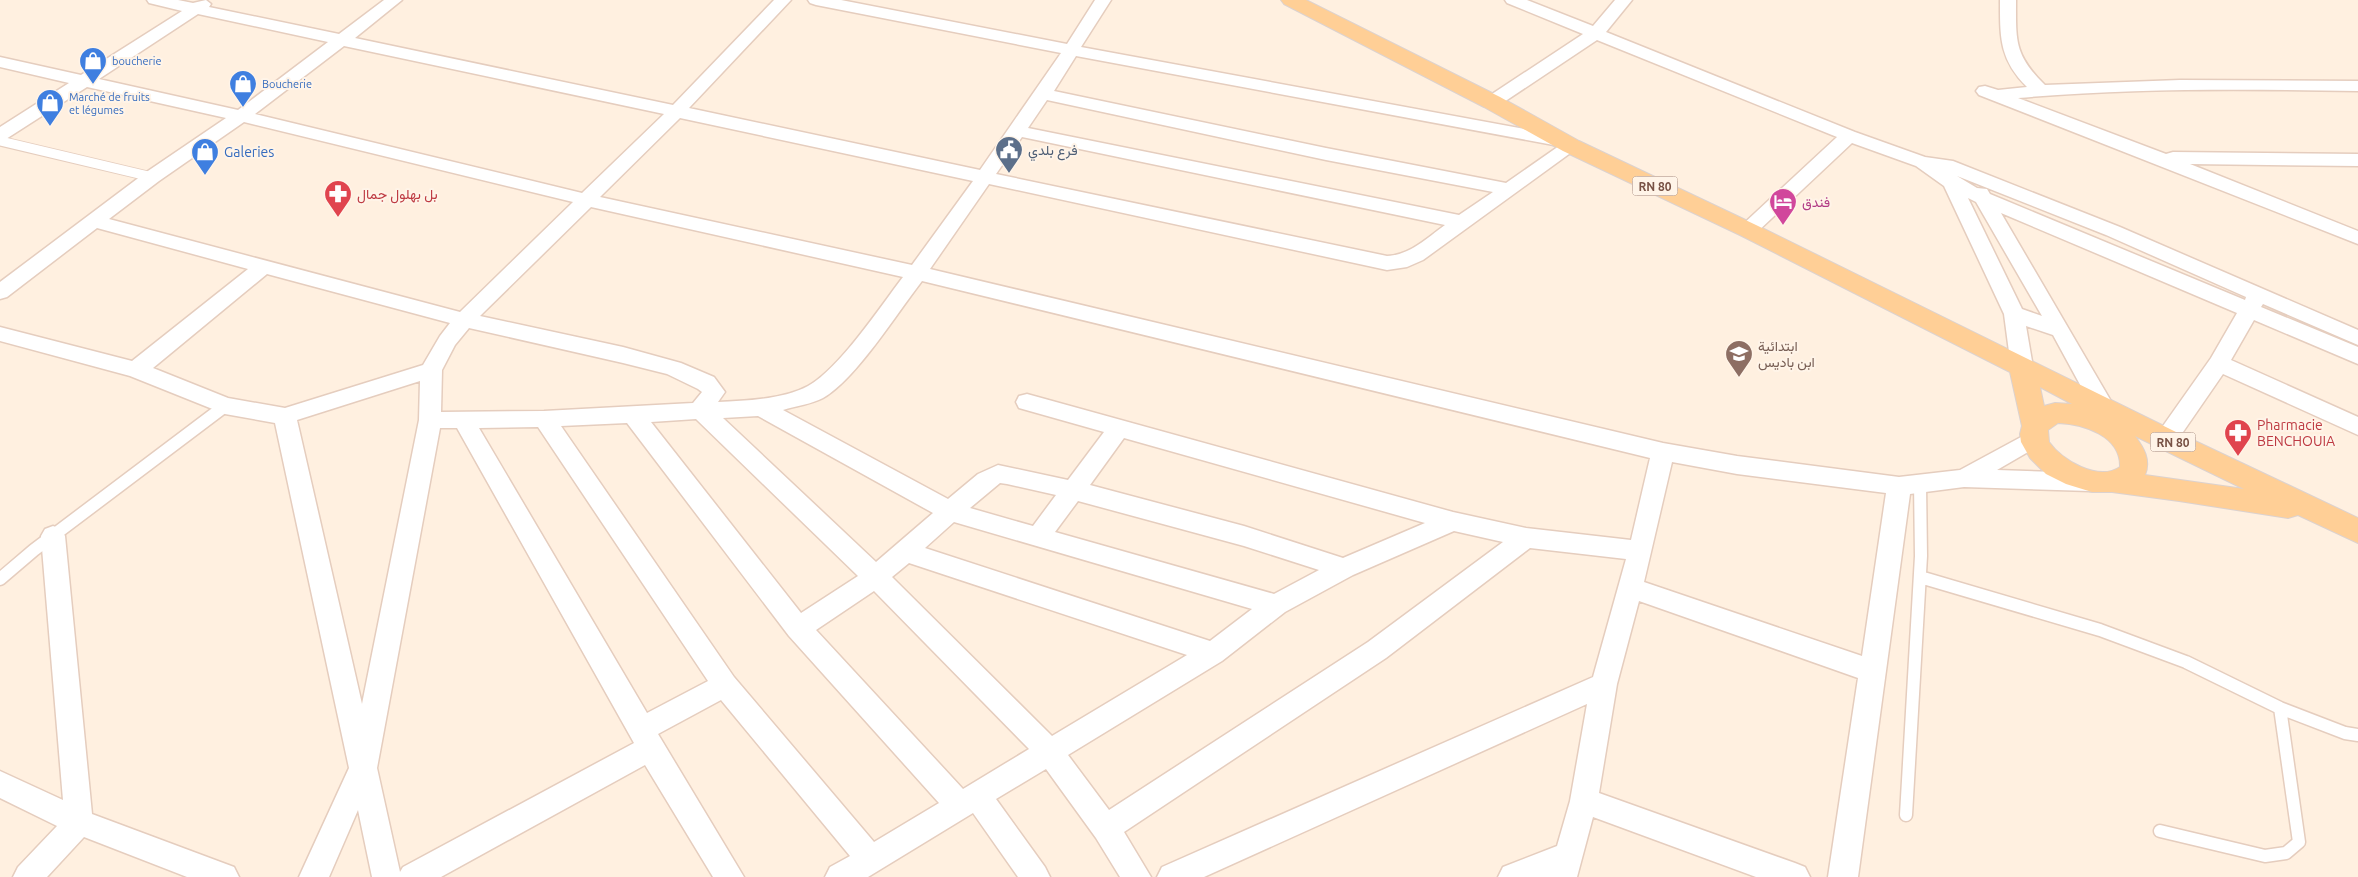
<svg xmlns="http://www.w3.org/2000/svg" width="2358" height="877" font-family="Ubuntu,Vazirmatn,sans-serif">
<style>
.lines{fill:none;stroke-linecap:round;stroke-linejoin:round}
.service-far1-casing{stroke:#e5cdbe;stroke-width:11}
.service-casing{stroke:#e5cdbe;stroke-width:15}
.minor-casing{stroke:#e5cdbe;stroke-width:3}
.primary-casing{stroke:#dcd2cf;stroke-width:2}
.service-far1{stroke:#fff;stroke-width:9}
.service{stroke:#fff;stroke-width:12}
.minor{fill:#fff;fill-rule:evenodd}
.primary{fill:#ffcf96;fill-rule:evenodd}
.labels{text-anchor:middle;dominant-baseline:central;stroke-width:4;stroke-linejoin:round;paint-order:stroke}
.far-shop-label{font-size:11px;fill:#366cbe;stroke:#fff4e8;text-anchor:start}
.shield{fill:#fff4e8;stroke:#a08376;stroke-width:1}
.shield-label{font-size:12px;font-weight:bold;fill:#785245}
.service-label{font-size:14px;fill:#4e5e75;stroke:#fff4e8;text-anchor:start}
.shop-label{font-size:14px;fill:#366cbe;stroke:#fff4e8;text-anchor:start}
.health-label{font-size:14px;fill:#be3a42;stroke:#fff4e8;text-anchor:start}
.hotel-label{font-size:14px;fill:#b23c85;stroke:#fff4e8;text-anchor:start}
.education-label{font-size:14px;fill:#785e54;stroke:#fff4e8;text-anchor:start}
</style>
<rect width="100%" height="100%" fill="#fff0e0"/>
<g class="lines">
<defs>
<path id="service-far1" d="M0,141l152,36"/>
<path id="service" d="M1920,577l180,53 86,32 94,46 65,25 13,2
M0,579l34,-29 191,-144
M1906,815l15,-259 -1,-72
M2160,831l105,25 21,-3 13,-11 -19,-134"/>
<path id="minor" d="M147,0h31l15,3 13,-3 5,4 -2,3 130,27 45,-34h18l-47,38 318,67 101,-105h17l-102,108 291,62 81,-117 -245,-48 -6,-2 -2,-3h33l226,44 28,-44h16l-30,47 481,89 15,6 3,4 -157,114 -16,7 -20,3 -398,-86 -59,85 733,174 74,13 162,21 61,-7 74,-40 8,2 3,6 -3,6 -45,26 93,3 8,3 4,6 -4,6 -8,3 -126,-4 -54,7 -52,383h-30l30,-199 -219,-77 -22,83 -18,109 196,70 10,4 5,10h-54l-163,-60 -16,60h-79l5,-10 54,-21 13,-45 17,-97 -383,173h-47l5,-10 431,-190 33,-118 -96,-11 -144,110 -262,174 27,45h-31l-24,-39 -50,-69 -50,30 49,68 5,10h-32l-45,-64 -105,64h-43l5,-10 20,-11 -129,-156 -63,34 86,143h-31l-68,-112 -204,112h-69l-14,-67 -29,67h-30l50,-109 -74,-345 -50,-9 -95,-38 -130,-35v-14l132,34 116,-92 -151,-41 -90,69 -7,2v-17l145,-109 81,-55 -139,-31 -81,52 -6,1v-13l69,-44 -69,-16v-10l81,18 101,-64 -33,-8zM198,14l130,28 -90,68 -139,-31zM344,46l320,68 -82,79 -327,-79zM1076,56l483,90 -53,37 -180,-35 -272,-57zM1047,100l279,60 167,32 -34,23 -431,-87zM680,118l293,63 -61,84 -312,-68zM244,122l329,80 -113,110 -351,-93 50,-38zM1022,137l423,88c-18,13 -35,30 -58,31l-391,-82zM591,207l312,70c-23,30 -63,91 -95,109 -24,13 -62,15 -90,16l7,-10 -11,-15 -33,-14 -58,-16 -143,-31zM267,274l183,49 -10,13 -17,29 -138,43 -57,-10 -75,-30zM922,281l728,177 -19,82 -105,-12 -73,-16 -426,-118 -8,2 -3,6 3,6 85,24 -36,48 -70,-15 -20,9 -30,25 -165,-89c13,-4 29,-6 40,-12 33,-19 74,-85 99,-117zM469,328l154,35 44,11 31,15 4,3 -9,11 -149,8 -103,1 1,-42 13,-25zM420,381l-1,39 -57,284 -65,-284zM758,416l175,97 -57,49 -153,-144zM696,419l162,157 -57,37 -150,-191zM627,423l162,213 150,167 -65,39 -140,-165 -173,-251zM538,427l170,254 -61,32 -168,-285zM440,428h17l177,315 -231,124 -3,5 -23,-104zM1124,438l301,85 -82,35 -99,-32 -154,-41zM1672,462l65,12 149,19 -24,163 -218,-74zM1000,483l7,1 49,11 -23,31 -63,-18zM1078,501l166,45 75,24 -45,24 -219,-62zM954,522l298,87 -42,32 -285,-93zM1454,531l49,11 -135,100 -259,168 -41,-55 154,-94 63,-49 68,-37zM909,563l278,92 -135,81 -160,-159zM874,591l155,158 -66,40 -147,-159z
M1505,0h22l66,26 22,-26h17l-26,32 249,100 70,25 28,4 167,66 238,103v15l-95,-41 -2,3 97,40v17l-104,-44 -23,40 127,57v18l-135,-61 -49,71 -8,2 -8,-2 -3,-6 3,-6 53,-75 26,-45 -236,-100 114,195 -3,6 -8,2 -8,-2 -43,-79 -27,-9 7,41 -3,5 -8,3 -8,-3 -3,-5 -7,-53 -60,-128 -28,-20 -64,-23 -97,91 -7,2 -7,-2 -3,-4 3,-4 96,-89 -240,-97 -99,66h-12l-3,-4 3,-4 97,-64 -76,-31zM1957,176l149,59 140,62 -1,3 -255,-106 -3,-5 -10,-1zM1968,198l8,4 66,114 -20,-7z
M2000,0h16c0,41 -2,55 29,85l135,-5 178,1v10c-113,-2 -227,-3 -340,7l148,56 7,-2 185,2v12l-168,-2 168,67v13l-379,-149 -3,-4 3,-4 6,-1 13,4 29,-3c-28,-28 -27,-50 -27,-87z
M53,526l8,3 4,7 27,278 142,53 5,10h-52l-103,-40 -37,40h-34l5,-10 39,-41 -57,-28v-27l63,29 -22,-264 4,-7z"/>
<path id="primary" d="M1281,0h25l194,97 79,44 177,84 420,207 182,86v25l-60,-28 -10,3 -109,-17 -67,-9h-20l-26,-8 -20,-10 -16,-16 -9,-16 -1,-8 2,-8 -12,-54 -270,-137 -177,-84 -79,-44 -200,-103zM2040,387l32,17 -17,-1 -11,3zM2058,423c26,1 63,13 62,44 -22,15 -58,-7 -71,-25l-1,-12zM2135,436l109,53 -99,-14c6,-15 -1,-27 -10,-39z"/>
</defs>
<use href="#service-far1" class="service-far1-casing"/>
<use href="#service" class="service-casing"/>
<use href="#minor" class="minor-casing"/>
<use href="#primary" class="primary-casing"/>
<use href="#service-far1" class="service-far1"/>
<use href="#service" class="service"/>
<use href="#minor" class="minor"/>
<use href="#primary" class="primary"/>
</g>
<defs>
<symbol id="shop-pin" viewBox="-11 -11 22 30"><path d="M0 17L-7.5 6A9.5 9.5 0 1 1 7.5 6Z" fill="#3f7fe0" stroke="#fff4e8"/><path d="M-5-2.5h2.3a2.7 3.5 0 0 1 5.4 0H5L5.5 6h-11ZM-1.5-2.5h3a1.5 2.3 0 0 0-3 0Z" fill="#fff"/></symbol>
<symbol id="civic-pin" viewBox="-11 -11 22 30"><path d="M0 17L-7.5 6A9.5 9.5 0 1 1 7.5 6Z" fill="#5c6f8a" stroke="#fff4e8"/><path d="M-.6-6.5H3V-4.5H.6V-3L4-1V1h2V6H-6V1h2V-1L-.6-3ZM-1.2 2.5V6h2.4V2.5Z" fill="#fff"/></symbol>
<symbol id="pharmacy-pin" viewBox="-11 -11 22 30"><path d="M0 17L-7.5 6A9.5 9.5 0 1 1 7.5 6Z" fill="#e0444e" stroke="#fff4e8"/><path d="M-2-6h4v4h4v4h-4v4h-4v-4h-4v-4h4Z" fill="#fff"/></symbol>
<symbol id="hotel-pin" viewBox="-11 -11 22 30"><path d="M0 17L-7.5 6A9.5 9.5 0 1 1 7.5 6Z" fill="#d1479c" stroke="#fff4e8"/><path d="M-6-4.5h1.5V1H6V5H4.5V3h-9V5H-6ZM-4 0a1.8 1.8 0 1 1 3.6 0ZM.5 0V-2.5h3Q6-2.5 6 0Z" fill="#fff"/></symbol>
<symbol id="school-pin" viewBox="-11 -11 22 30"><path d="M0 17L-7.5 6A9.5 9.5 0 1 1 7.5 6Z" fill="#8d6e63" stroke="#fff4e8"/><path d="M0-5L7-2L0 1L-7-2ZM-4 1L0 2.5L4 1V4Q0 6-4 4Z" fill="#fff"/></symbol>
</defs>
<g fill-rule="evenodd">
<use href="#shop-pin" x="77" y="45" width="32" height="43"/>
<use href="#shop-pin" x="227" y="68" width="32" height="43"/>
<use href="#shop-pin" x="34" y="87" width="32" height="43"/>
<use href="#civic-pin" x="993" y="134" width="32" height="43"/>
<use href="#shop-pin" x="189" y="136" width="32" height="43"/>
<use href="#pharmacy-pin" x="322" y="178" width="32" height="43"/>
<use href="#hotel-pin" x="1767" y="186" width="32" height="43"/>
<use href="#school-pin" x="1723" y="338" width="32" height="43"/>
<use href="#pharmacy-pin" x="2222" y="417" width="32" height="43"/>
</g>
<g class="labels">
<g class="far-shop-label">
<text x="112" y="61">boucherie</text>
<text x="262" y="84">Boucherie</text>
<text x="69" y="97">Marché de fruits<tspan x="69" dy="13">et légumes</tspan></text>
</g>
<g class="shield">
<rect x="1632.5" y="176.5" width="45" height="19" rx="4"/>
<rect x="2150.5" y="432.5" width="45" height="19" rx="4"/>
</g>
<g class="shield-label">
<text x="1655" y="186">RN 80</text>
<text x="2173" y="442">RN 80</text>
</g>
<g class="service-label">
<text x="1028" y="150">فرع بلدي</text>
</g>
<g class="shop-label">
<text x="224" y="152">Galeries</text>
</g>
<g class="health-label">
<text x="357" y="194">بل بهلول جمال</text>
<text x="2257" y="425">Pharmacie<tspan x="2257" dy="16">BENCHOUIA</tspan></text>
</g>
<g class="hotel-label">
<text x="1802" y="202">فندق</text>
</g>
<g class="education-label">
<text x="1758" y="346">ابتدائية<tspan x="1758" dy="16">ابن باديس</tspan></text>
</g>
</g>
</svg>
